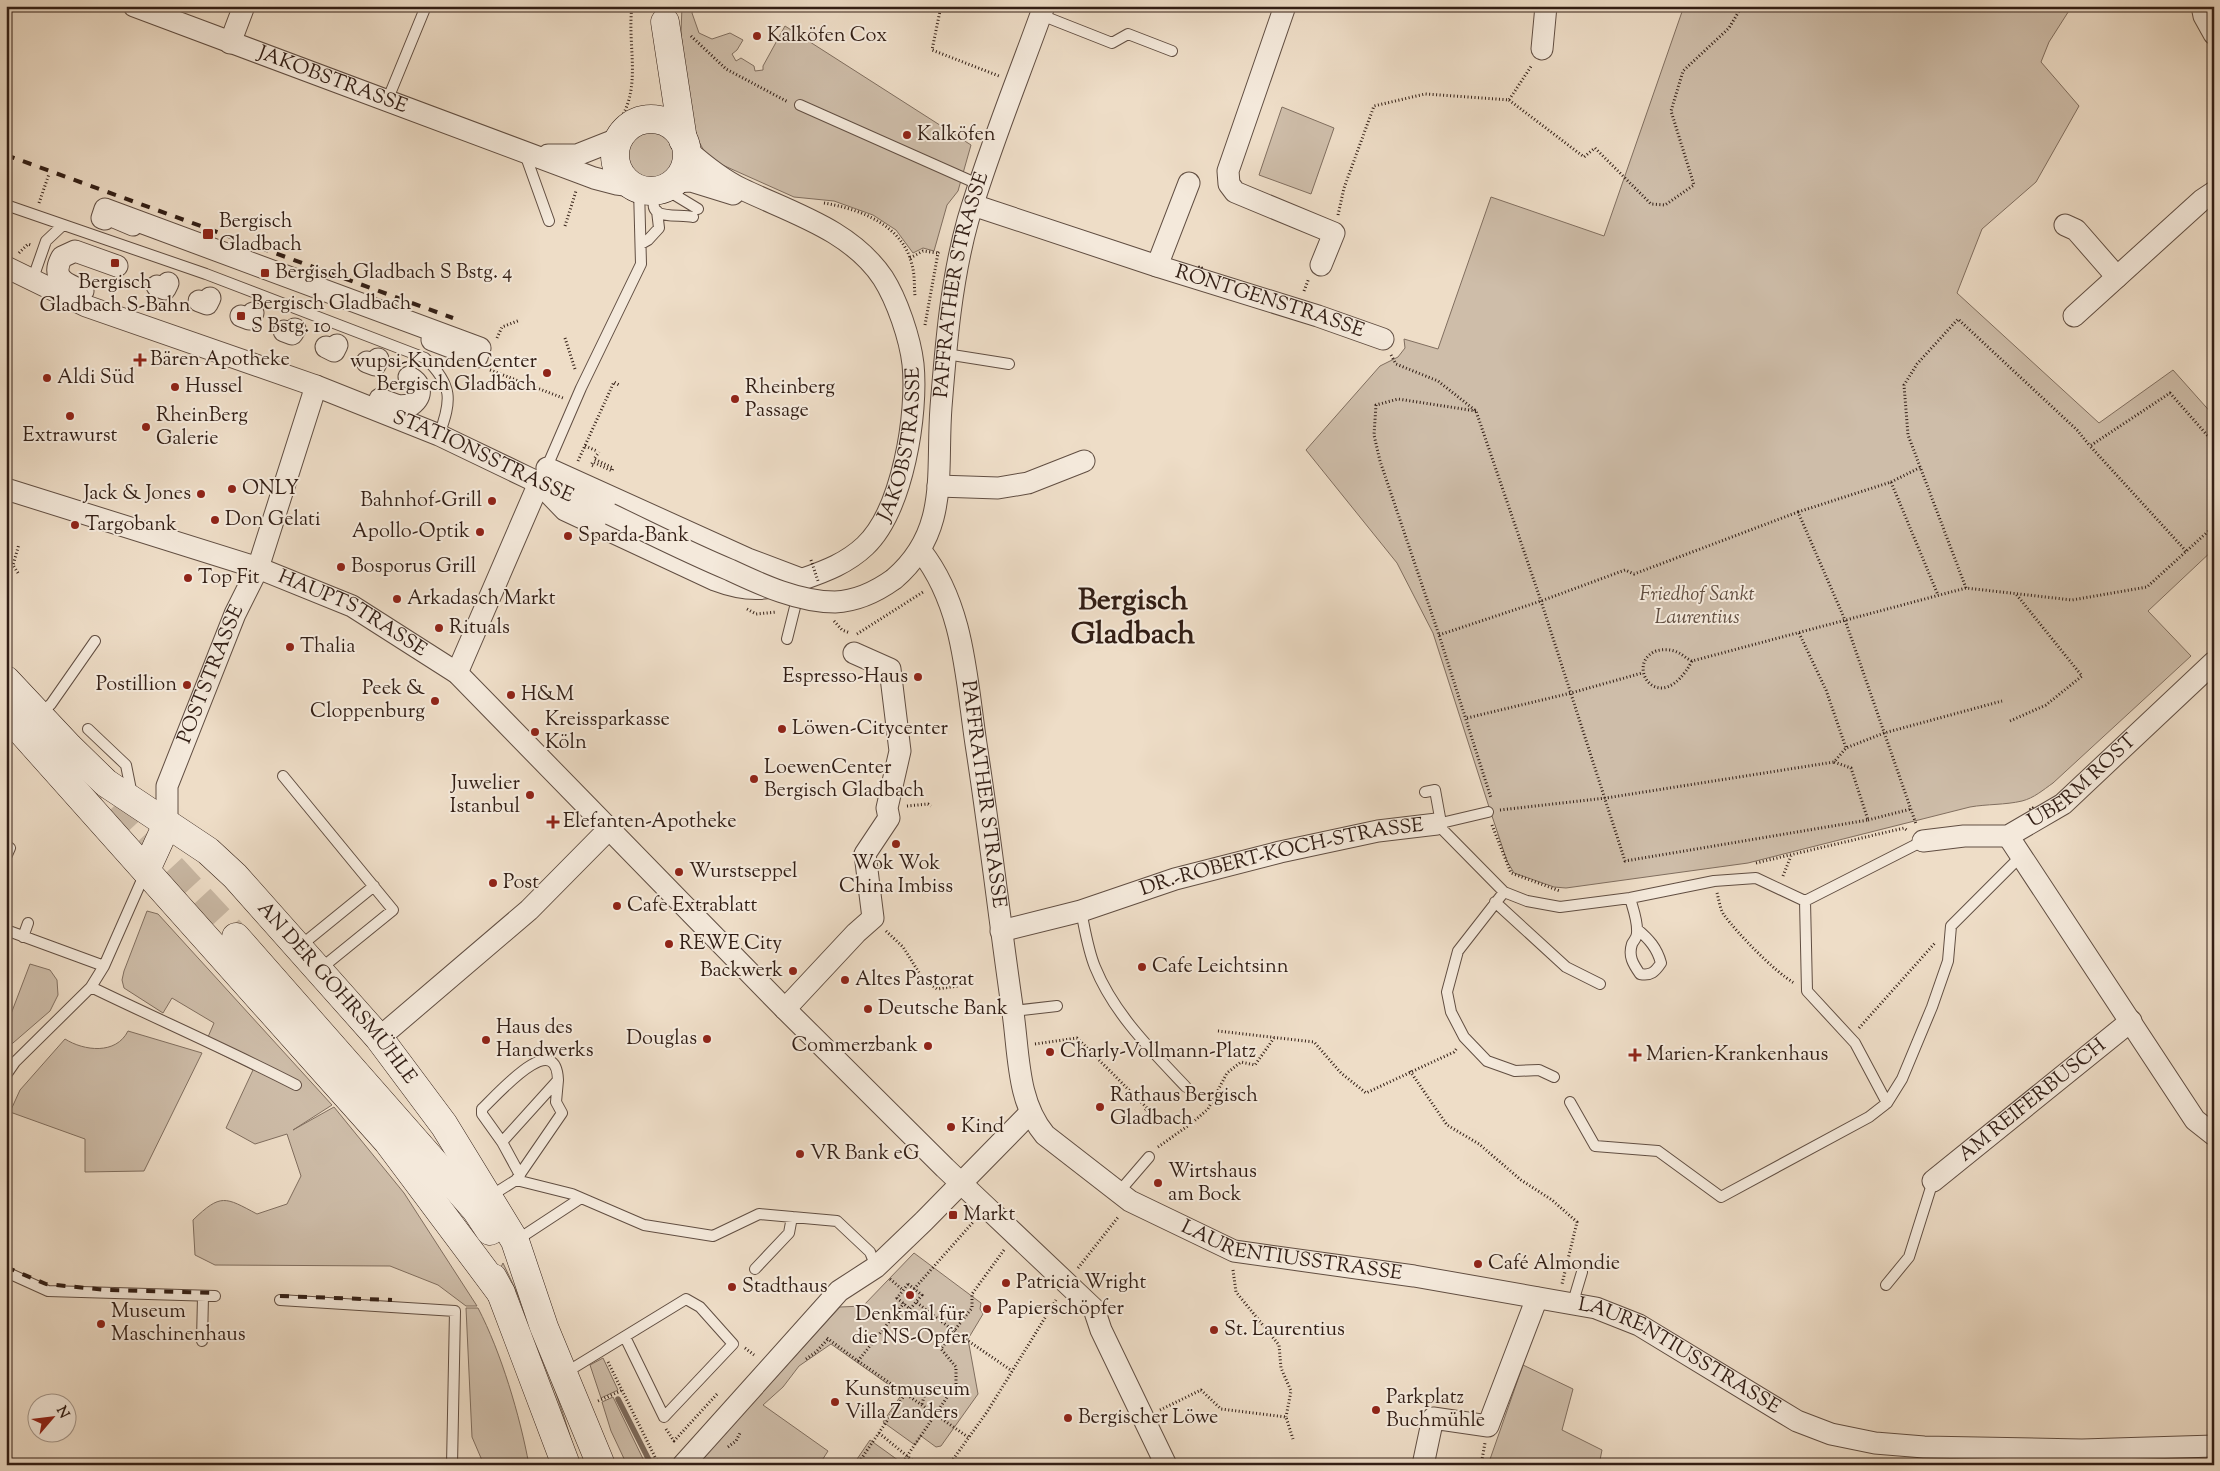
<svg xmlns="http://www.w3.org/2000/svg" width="2220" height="1471" font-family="'Sorts Mill Goudy',serif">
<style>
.green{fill:#cebda9;stroke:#806e5f}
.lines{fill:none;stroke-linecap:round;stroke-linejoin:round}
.stream{stroke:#7c6a5b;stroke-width:5.5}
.secondary-tunnel{stroke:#c8b7a3;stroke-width:28;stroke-dasharray:28 14;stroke-linecap:butt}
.lane-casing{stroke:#614e42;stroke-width:12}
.street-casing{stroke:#614e42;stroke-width:23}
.secondary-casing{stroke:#321e15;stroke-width:29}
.path{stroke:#321e15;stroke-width:3;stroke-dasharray:1 2.5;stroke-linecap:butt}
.lane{stroke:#f4e9db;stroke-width:10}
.street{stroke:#f4e9db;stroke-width:21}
.secondary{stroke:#f4e9db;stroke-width:28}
.rail{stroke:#321e15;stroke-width:4;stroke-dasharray:9 9;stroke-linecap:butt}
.street-bridge-casing{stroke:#614e42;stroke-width:23;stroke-linecap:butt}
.path-bridge{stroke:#321e15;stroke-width:3;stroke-dasharray:1 2.5;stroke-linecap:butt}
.street-bridge{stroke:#f4e9db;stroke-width:21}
.poi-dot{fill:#8f2418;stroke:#f4e9db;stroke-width:2}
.labels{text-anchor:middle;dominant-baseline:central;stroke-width:4;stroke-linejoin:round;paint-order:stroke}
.poi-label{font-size:20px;fill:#321e15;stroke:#f4e9db;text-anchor:start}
.street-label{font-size:20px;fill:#321e15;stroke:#f4e9db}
.park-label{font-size:20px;font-style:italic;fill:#614e41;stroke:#f4e9db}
.town-label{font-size:30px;font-weight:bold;fill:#321e15;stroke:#f4e9db}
</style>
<rect width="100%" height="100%" fill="#eeddc7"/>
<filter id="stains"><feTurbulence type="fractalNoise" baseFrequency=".004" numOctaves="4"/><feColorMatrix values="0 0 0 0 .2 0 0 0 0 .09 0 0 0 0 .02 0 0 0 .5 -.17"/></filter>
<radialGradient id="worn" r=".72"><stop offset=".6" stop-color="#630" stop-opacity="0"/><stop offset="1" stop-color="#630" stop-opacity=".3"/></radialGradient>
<path class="green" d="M682,6h12l-2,7 7,20 13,6 18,-6 13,7 -6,10 -5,4 4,7 5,-3 13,8 1,5 8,-1v-4l22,-40 186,119 -13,46 -11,14 -13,46 -11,-3 -10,5 -17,-23 -23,-15 -39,-14 -40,-4 -76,-34 -14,-12 -10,-19 -6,-29 -7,-70z
M1684,6h388l-23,36 -8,20 38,44 -43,76 -54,47 -25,64 142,130 74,-53 41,46v133l-66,62 43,45 -138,127c-10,7 -19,15 -31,18 -17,4 -35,3 -52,6l-222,56 -182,25 -12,-1 -40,-14 -7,-12 -18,-54 -56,-174 -36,-70 -91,-113 74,-84 18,-9 7,-9 -1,-9 34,10 53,-152 113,39z
M1282,107l52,21 -23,66 -52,-19z
M625 155a25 25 0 1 1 50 0a25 25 0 1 1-50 0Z
M147,911l11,3 174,191 -39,25 41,-23 70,86 73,113h-11l-28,-21 -48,-19 -175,-1 -20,-10 -2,-35c28,-27 32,-23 64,-6l30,-10 14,-28 -14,-42 -32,10 -29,-16 27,-58 -38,-19 -7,-14 6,-14 -42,-25 -9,15 -39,-25 -2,-8 2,-9z
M30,964l20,6 7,10 1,15 -8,16 -44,38v-22z
M128,1031l74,22 -58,118 -59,1v-33l-75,-27 10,-22 45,-51c19,12 51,16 63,-8z
M914,1253l67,50 -1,6 3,5 -15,25 10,55 -37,52 -5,1 -15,-11 -6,9 -32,-23 19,-28 -71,-50 -32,22 -16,21 -20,18 65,46 -9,14h-123l144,-158 23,-1z
M503,1263c32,65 55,132 76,202l-61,-162 -17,-36z
M466,1308h12c23,44 42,108 51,157h-45l-12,-28z
M603,1358l15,32 -17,8 -11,-33z
M1523,1365l50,24 -11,41 40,20 -3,15h-111z
M613,1397l33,68h-19l-16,-34 -9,-29z
M870,1440l32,23 -1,2h-48z"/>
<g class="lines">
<path class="stream" d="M618,1399l32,63"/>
<path class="secondary-tunnel" d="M86,775l150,162"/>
<defs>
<path id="lane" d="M1041,15l71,28 16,-9 44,17
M387,101l39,-95
M800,105l180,80
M525,154l24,67
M665,189l33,20
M658,191c-17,32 20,22 35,26
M6,205l200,69 219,84c28,27 27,42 14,77
M641,244l7,-4 11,-12 -2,-17
M32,281l14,-40 17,-16
M946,354l63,10
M546,469l35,-81 60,-124 -2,-75
M787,639l11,-44
M40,714l11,-10 44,-63
M88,729l38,36 6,30
M283,776l110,134 -74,60
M1425,792l10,-2 6,33
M1437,824l67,68 23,9 33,6 70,-9 84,-17 42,-3 49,23
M1437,824l51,-12
M6,845l4,3 -4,9
M1504,892l-46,59 -11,41 4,20 13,25 23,24 28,10 24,-1 15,7
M1630,898c3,11 8,23 7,35 0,5 -3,7 -5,11 -4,12 1,20 8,30 11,2 15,-2 21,-11 -4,-15 -12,-24 -24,-34
M1495,902l71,65 34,17
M1081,911c4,19 7,39 14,56 19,47 57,84 91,120
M6,930l98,36
M23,937l5,-14
M299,947l75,-61
M91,987c68,33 137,63 205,98
M1013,1011l44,-5
M6,1075l9,-13 76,-75 13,-21 41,-93
M558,1080l-2,22 6,11 -46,67 56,14 72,31 69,11 46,-22 78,7 33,31 6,15
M1570,1102l25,44 63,5 63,46 148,-80 18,-14 -32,-60 -48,-52 -2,-90 118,-60
M1887,1103l15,-24 30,-72 16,-46 3,-35 69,-69
M502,1142l-20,-28v-5c15,-14 74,-82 76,-29l-56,62 18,33
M1118,1193l31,-36
M489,1197l27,-17
M517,1240l64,-42
M755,1269l34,-36 3,-16
M6,1272l42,19 167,5
M1886,1285l23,-28 24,-76
M280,1300l175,11 -3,154
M1573,1302l9,-30
M202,1341l1,-45
M565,1373l121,-74 14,8 33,37 -69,73 -39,-80"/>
<g id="street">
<path id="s1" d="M134,6l460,172 23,6 15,2"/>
<path d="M1285,6l-57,165 1,13 6,8 99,41 -13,32"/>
<path d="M2202,6l2,10 10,18"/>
<path d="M230,43l14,-37"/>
<path d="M1542,49l4,-43"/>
<path d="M548,155h29l43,-17"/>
<path d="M675,182l16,-1 42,13"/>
<path id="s2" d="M973,205l184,61 161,50 65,23"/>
<path d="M133,225l-26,-11 -2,5 -3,-1 3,-9 375,139 -3,9 -45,-17"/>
<path d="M2065,225l11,5 41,47"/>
<path d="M1157,266l32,-83"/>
<path id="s3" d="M6,267l80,39 230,80 123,49 100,48 71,31"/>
<path d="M157,286l8,3 3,-6"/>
<path d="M83,291c-17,-7 -33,-13 -21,-34l13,-6 42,15"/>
<path d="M199,301l8,3 3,-6"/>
<path d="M241,316l8,3 4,-6"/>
<path d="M2074,316l128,-116 12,-8"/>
<path d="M284,331l8,3 3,-5"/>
<path d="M326,347l8,4 3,-6"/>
<path d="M367,362l8,3 3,-6"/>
<path d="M380,399l19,7 12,-1c12,-9 11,-21 -2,-28"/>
<path d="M547,468l201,91 53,20"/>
<path id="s4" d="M539,483l26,27 150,70c34,13 54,10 88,-1 23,-8 44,-16 62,-33 38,-36 53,-133 48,-182 -3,-26 -16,-64 -30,-86 -32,-48 -91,-65 -141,-89 -21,-10 -38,-24 -55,-39"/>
<path d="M938,486l60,2 30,-5 56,-22"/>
<path id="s5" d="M6,489l252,79 94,38 105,67 328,336 160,159 149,141 7,21 65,135"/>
<path id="s6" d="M921,551c43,55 45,126 55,193 14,90 24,180 37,269 6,41 4,89 32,122l85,66 104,50 180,25 182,32 43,17 158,96 34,13 44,9 49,4 158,3 132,-4"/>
<path id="s7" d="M894,579c56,-48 42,-106 47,-172 5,-62 10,-126 27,-187 21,-71 51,-144 76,-214"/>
<path d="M457,673l82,-190"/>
<path id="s8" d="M167,824v-38l68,-172 23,-46 58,-182"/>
<path d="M2008,836l187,284 19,15"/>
<path id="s9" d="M1923,841l41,-5h44l55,-32 151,-142"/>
<path id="s10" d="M1001,931l80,-20 94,-32 105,-27 98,-21 59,-7"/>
<path d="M785,1009l71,-76 17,-15 -8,-64 24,-36 -2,-10 13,-57 -10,-82 -36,-16"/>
<path d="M379,1038l150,-128 81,-82"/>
<path id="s11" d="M1933,1181l198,-160"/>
<path d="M683,1465l156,-174 37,-24 48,-46 106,-108"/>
<path d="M1423,1465l10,-47 55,8 49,-128"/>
</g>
<g id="secondary">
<path d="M665,22l18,118"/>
<circle cx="651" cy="155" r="36"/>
<path id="s12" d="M6,680l63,67 37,36 102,68 27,25 144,162 65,87 71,116 29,86 57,138"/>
<path d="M6,714l382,428 113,151"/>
<path d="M146,870l21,-46"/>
<path d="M236,937l240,273 14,21"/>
<path d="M493,1278l8,15 65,172"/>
</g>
</defs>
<use href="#lane" class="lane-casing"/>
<use href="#street" class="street-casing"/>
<use href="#secondary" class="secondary-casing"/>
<path class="path" d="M941,6l-9,44 67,26
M691,36l35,33 62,33
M1509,100l75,57 11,-9 56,56 14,1 29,-20 -23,-74 12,-40 46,-43 13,-22
M620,120c22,-35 7,-74 12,-114
M39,203l10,-29
M824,203c36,6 79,22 88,62 3,10 2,21 3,31
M1338,215l6,-27 30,-82 51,-12 84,6 23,-35
M565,226l11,-35
M19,253l9,-9 3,1
M910,258l13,-7 15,2
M1304,291l5,-13
M925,325l13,-72 2,-2
M497,338l5,-11 18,-7
M565,338l10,31
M1391,355l5,9 42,17 38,30 65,190 84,260 243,-41 -17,-52 -17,-6 12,-14 38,-15 118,-32
M490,370l73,28
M1476,411l-78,-12 -22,6 -2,30 6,26 59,174 52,163
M585,446l12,5
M578,461l36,-79 5,3
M593,466l-2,-1 2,-3 19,9 1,-3 -19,-9 5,-7
M1891,482l30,-15
M1798,512l93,-30 47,113
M2186,551l-96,-105 80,-53 44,50
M18,573l-5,-8 6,-21
M1966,588l-58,-153 -4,-50 13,-21 41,-45 119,111 13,16
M747,609l9,5 21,-2
M834,621l8,9 8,3
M1799,633l27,57 20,58
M857,634l66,-42
M1439,635l102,-34 84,-31 9,4 164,-62 47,108 71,204
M1692,661c-32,60 -69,3 -36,-10 7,-2 16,-2 23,2 4,2 8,6 13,8l274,-73 106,12 75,-13 67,-61
M1467,718l104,-25 71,-20
M2010,721l36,-16 36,-29 -66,-82
M907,806l21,-2 3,2
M1500,810l106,-12 228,-36
M1868,820l43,-11
M1492,825l19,48 49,18
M1756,863l148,-35 4,3
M1783,876l8,-20
M1717,893c2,7 3,16 7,22 15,20 50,56 70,68
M886,931l17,16 20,32 14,10 21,-3
M1859,1028l76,-85
M1218,1031l96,11 27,31 25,20 88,-41 3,-4
M1035,1044l42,-6 70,70 -2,3
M1410,1071l37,54 32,19 42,36 31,20 25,22 -15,62
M1158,1147l34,-24 16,-14 19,-36 14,-11 14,3 19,-27
M1004,1250l-32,44v14l-18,23 58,40
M1078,1268l41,-52
M1233,1270l3,22 43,53 2,23 10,23 -5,26
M890,1279l13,11
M908,1284l14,11 -12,14 -13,-11z
M914,1289l60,-68
M827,1338l31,23 46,-58
M745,1348l9,7
M806,1359l10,-7 12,-13
M858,1361l110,76
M608,1362l50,101 -1,2
M598,1401l25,-11
M922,1404l5,-18
M1160,1410l41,-20 20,19 65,8 7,22
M666,1429l8,12 44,-48
M879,1433l39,32
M728,1447l8,-6 4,-8
M857,1465l49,-72
M901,1465l55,-81v-17l-15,-18 13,-18 -38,-29
M949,1465l38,-53 69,-112
M1481,1465l4,-22"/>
<use href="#lane" class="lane"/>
<use href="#street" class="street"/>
<use href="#secondary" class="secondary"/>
<path class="rail" d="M6,155l447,163
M6,1267l40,17 61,6 108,3
M280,1296l112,4"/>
<defs>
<path id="street-bridge" d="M610,514c40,19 79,39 120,56 32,15 69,32 105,32 22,-1 41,-10 59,-23"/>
</defs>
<use href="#street-bridge" class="street-bridge-casing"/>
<path class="path-bridge" d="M811,560l7,21"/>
<use href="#street-bridge" class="street-bridge"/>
</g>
<g class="poi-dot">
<circle cx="757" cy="36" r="5"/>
<circle cx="907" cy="135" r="5"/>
<rect x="202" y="228" width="12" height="12" rx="2.5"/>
<rect x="110" y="258" width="10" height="10" rx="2.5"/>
<rect x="260" y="268" width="10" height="10" rx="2.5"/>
<rect x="236" y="311" width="10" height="10" rx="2.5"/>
<path d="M137.5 352.5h5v5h5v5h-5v5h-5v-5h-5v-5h5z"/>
<circle cx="547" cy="373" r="5"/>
<circle cx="47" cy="378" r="5"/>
<circle cx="175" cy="387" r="5"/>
<circle cx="735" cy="399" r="5"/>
<circle cx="70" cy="416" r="5"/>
<circle cx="146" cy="427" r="5"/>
<circle cx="232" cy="489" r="5"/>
<circle cx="201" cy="494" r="5"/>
<circle cx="492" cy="501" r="5"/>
<circle cx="215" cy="520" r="5"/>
<circle cx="75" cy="525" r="5"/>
<circle cx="480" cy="532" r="5"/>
<circle cx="568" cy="536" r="5"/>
<circle cx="341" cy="567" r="5"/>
<circle cx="188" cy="578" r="5"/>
<circle cx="397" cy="599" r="5"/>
<circle cx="439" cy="628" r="5"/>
<circle cx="290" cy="647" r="5"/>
<circle cx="918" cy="677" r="5"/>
<circle cx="187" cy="685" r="5"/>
<circle cx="511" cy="695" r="5"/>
<circle cx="435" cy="701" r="5"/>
<circle cx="782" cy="729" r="5"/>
<circle cx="535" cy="732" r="5"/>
<circle cx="754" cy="779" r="5"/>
<circle cx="530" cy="795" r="5"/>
<path d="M550.5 814.5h5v5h5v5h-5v5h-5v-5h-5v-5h5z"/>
<circle cx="896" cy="844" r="5"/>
<circle cx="679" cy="872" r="5"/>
<circle cx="493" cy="883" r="5"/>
<circle cx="617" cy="906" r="5"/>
<circle cx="669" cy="944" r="5"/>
<circle cx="1142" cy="967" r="5"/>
<circle cx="793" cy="971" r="5"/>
<circle cx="845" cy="980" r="5"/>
<circle cx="868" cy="1009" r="5"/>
<circle cx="707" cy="1039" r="5"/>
<circle cx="486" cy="1040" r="5"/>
<circle cx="928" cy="1046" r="5"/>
<circle cx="1050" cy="1052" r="5"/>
<path d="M1632.5 1047.5h5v5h5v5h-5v5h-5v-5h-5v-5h5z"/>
<circle cx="1100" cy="1107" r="5"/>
<circle cx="951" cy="1127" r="5"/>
<circle cx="800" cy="1154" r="5"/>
<circle cx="1158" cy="1183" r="5"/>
<rect x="948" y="1210" width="10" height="10" rx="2.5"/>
<circle cx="1478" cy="1264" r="5"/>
<circle cx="1006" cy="1283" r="5"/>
<circle cx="732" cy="1287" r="5"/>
<circle cx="910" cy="1295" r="5"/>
<circle cx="987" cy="1309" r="5"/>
<circle cx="101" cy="1324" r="5"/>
<circle cx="1214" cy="1330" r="5"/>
<circle cx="835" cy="1402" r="5"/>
<circle cx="1376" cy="1410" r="5"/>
<circle cx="1068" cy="1418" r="5"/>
</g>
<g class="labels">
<g class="poi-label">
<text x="767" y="36">Kalköfen Cox</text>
<text x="917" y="135">Kalköfen</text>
<text x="219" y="222">Bergisch<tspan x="219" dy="23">Gladbach</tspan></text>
<text x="275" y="273">Bergisch Gladbach S Bstg. 4</text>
<text x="115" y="283" text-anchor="middle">Bergisch<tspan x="115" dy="23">Gladbach S-Bahn</tspan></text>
<text x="251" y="304">Bergisch Gladbach<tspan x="251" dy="23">S Bstg. 10</tspan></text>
<text x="150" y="360">Bären Apotheke</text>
<text x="537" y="362" text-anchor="end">wupsi-KundenCenter<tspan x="537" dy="23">Bergisch Gladbach</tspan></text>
<text x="57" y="378">Aldi Süd</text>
<text x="185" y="387">Hussel</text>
<text x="745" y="388">Rheinberg<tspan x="745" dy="23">Passage</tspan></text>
<text x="156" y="416">RheinBerg<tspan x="156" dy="23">Galerie</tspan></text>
<text x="70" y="436" text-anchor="middle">Extrawurst</text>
<text x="242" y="489">ONLY</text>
<text x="191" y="494" text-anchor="end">Jack &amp; Jones</text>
<text x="482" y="501" text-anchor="end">Bahnhof-Grill</text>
<text x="225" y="520">Don Gelati</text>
<text x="85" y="525">Targobank</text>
<text x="470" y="532" text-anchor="end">Apollo-Optik</text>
<text x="578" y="536">Sparda-Bank</text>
<text x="351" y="567">Bosporus Grill</text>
<text x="198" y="578">Top Fit</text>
<text x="407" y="599">Arkadasch Markt</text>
<text x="449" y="628">Rituals</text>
<text x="300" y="647">Thalia</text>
<text x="908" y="677" text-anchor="end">Espresso-Haus</text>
<text x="177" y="685" text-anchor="end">Postillion</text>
<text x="425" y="689" text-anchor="end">Peek &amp;<tspan x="425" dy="23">Cloppenburg</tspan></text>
<text x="521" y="695">H&amp;M</text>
<text x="545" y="720">Kreissparkasse<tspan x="545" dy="23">Köln</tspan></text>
<text x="792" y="729">Löwen-Citycenter</text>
<text x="764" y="768">LoewenCenter<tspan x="764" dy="23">Bergisch Gladbach</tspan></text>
<text x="520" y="784" text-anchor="end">Juwelier<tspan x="520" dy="23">Istanbul</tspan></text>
<text x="563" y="822">Elefanten-Apotheke</text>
<text x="896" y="864" text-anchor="middle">Wok Wok<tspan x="896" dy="23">China Imbiss</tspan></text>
<text x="689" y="872">Wurstseppel</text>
<text x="503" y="883">Post</text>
<text x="627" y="906">Cafe Extrablatt</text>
<text x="679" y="944">REWE City</text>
<text x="1152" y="967">Cafe Leichtsinn</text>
<text x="783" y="971" text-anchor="end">Backwerk</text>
<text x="855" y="980">Altes Pastorat</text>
<text x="878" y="1009">Deutsche Bank</text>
<text x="496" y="1028">Haus des<tspan x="496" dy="23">Handwerks</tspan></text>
<text x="697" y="1039" text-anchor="end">Douglas</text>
<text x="918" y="1046" text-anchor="end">Commerzbank</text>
<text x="1060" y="1052">Charly-Vollmann-Platz</text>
<text x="1646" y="1055">Marien-Krankenhaus</text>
<text x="1110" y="1096">Rathaus Bergisch<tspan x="1110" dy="23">Gladbach</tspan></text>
<text x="961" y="1127">Kind</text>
<text x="810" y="1154">VR Bank eG</text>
<text x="1168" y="1172">Wirtshaus<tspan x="1168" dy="23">am Bock</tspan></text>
<text x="963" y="1215">Markt</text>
<text x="1488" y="1264">Café Almondie</text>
<text x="1016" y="1283">Patricia Wright</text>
<text x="742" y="1287">Stadthaus</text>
<text x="997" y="1309">Papierschöpfer</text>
<text x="111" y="1312">Museum<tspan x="111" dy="23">Maschinenhaus</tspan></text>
<text x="910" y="1315" text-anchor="middle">Denkmal für<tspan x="910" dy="23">die NS-Opfer</tspan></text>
<text x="1224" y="1330">St. Laurentius</text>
<text x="845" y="1390">Kunstmuseum<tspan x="845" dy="23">Villa Zanders</tspan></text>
<text x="1386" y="1398">Parkplatz<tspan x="1386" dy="23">Buchmühle</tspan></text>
<text x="1078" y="1418">Bergischer Löwe</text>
</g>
<g class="street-label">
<text stroke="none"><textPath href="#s1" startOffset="212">JAKOBSTRASSE</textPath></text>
<text stroke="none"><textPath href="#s7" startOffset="309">PAFFRATHER STRASSE</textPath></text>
<text stroke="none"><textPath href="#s2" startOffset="312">RÖNTGENSTRASSE</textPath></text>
<text stroke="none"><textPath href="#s4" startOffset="475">JAKOBSTRASSE</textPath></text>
<text stroke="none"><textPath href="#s3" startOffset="514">STATIONSSTRASSE</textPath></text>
<text stroke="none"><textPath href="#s5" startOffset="369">HAUPTSTRASSE</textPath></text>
<text stroke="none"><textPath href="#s8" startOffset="158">POSTSTRASSE</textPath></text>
<text stroke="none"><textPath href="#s9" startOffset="178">ÜBERM ROST</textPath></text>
<text stroke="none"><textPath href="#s6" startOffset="254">PAFFRATHER STRASSE</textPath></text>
<text stroke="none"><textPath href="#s10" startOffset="291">DR.-ROBERT-KOCH-STRASSE</textPath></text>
<text stroke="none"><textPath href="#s12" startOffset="458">AN DER GOHRSMÜHLE</textPath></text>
<text stroke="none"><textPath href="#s11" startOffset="128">AM REIFERBUSCH</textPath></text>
<text stroke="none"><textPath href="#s6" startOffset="882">LAURENTIUSSTRASSE</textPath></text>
<text stroke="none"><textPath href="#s6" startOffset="1288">LAURENTIUSSTRASSE</textPath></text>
</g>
<g class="park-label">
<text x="1697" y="595">Friedhof Sankt<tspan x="1697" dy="23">Laurentius</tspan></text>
</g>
<g class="town-label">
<text x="1133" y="601">Bergisch<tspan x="1133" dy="34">Gladbach</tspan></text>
</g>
</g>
<rect width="2220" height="1471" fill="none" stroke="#eeddc7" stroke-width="25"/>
<rect x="8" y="8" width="2205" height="1456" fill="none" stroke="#321e15" stroke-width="2.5"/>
<rect x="12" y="12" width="2195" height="1446" fill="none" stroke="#321e15"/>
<g transform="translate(52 1418) rotate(62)"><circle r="24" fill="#f4e9db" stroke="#a6988c"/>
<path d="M0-4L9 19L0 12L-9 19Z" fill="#8f2418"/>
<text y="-8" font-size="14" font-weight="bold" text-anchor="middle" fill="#321e15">N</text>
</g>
<rect width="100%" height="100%" filter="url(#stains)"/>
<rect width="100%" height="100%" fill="url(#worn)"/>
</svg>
